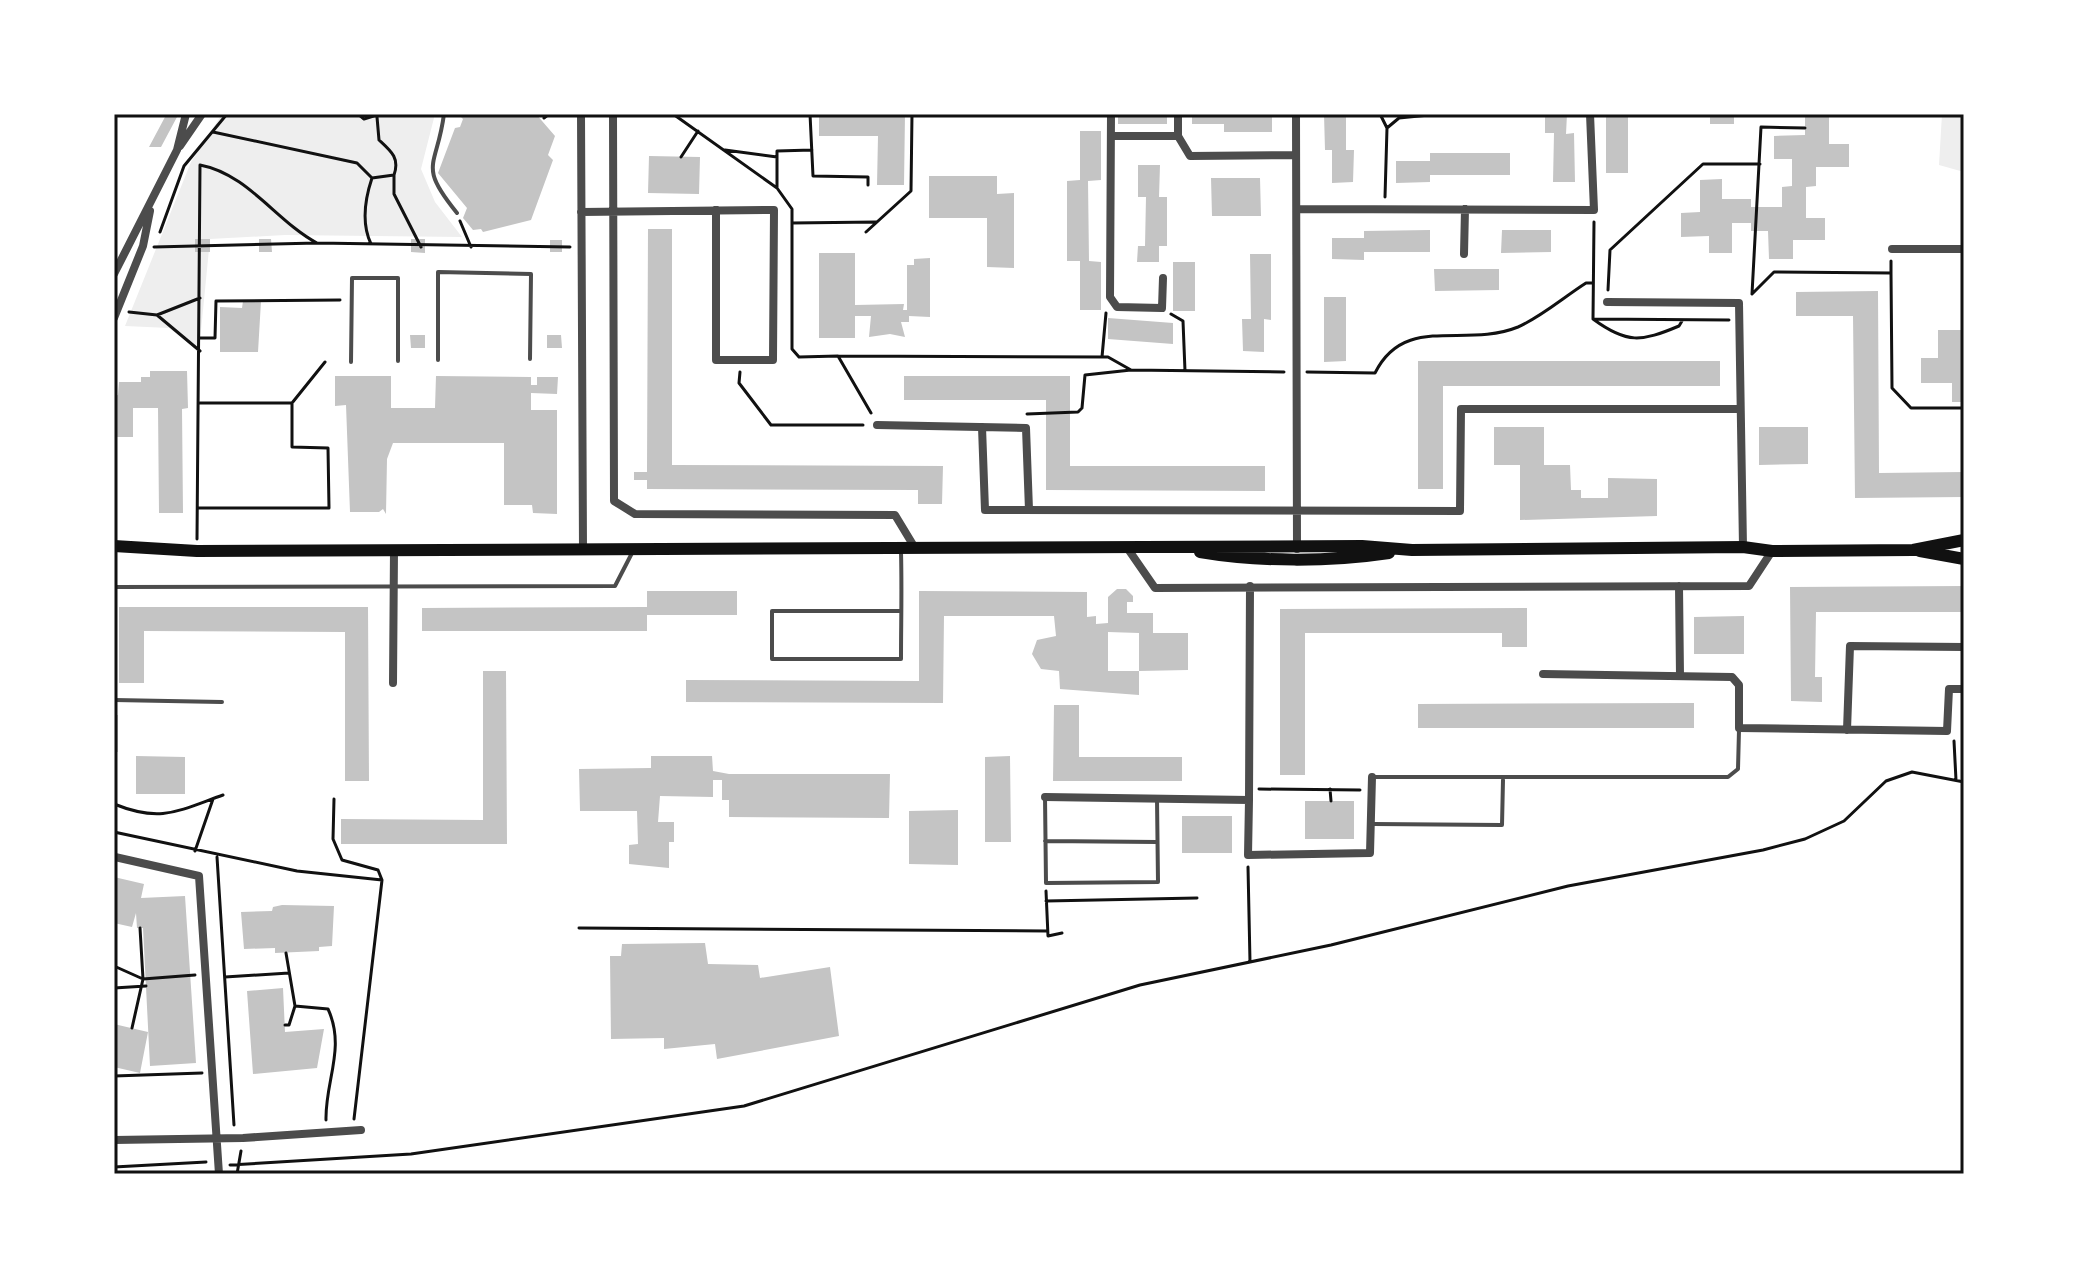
<svg xmlns="http://www.w3.org/2000/svg" width="2078" height="1288" font-family="'Roboto Condensed',sans-serif">
<style>
.green{fill:#eee}
.building{fill:#c4c4c4;fill-rule:evenodd}
.lines{fill:none;stroke-linecap:round;stroke-linejoin:round}
.path{stroke:#111;stroke-width:3}
.service{stroke:#4c4c4c;stroke-width:4}
.minor{stroke:#4c4c4c;stroke-width:8}
.secondary{stroke:#111;stroke-width:12}
.neatline{fill:none;stroke:#111;stroke-width:3}
</style>
<rect width="100%" height="100%" fill="#fff"/>
<path class="green" d="M222,114h213l-14,55 14,33 27,35 -177,-2 -75,4 -11,112 -30,-23 -44,-2 66,-164z
M1942,114h22v58l-25,-7z"/>
<path class="building" d="M458,114h78l19,22 -7,19 5,5 -22,60 -48,12 -2,-3 -8,1 -10,-12 4,-10 -29,-35 17,-45 5,-1 3,-8z
M819,114h86l-1,71h-27l1,-49h-59z
M1118,114h49v10h-49z
M1192,114h80v18h-48v-8h-32z
M1324,114h22v36h8l-1,32 -21,1v-33h-7z
M1545,114h22l-1,20 8,-1 1,49h-22l1,-49h-9z
M1606,114h22v59h-22z
M1710,114h24v10h-24z
M1805,114l24,1v29h20v23h-33v19l-10,1v31h19v22h-32v19h-24l-1,-28h-17v-8h-19v30h-23v-17l-28,1v-24l19,-1v-32l22,-1v20h29v8h31v-20l10,-1v-27h-18v-23l31,-1z
M165,117h12l-16,30h-12z
M1080,131h21v49l-13,1 1,80 12,1v48h-21v-49h-13v-80l13,-1z
M1430,153h80v22h-80v7l-34,1v-22h34z
M649,156l51,1 -1,37 -51,-1z
M1138,165h22l-1,32h8v49h-8v16h-22l1,-16h7l1,-49h-8z
M929,176h68v18l17,-1v75l-27,-1v-49h-58z
M1211,178h49l1,38h-49z
M648,229h24v236l271,1 -1,38h-24v-14l-271,-1v-9h-13v-8h13z
M1430,230v22h-66v8l-32,-1v-21h32v-7z
M1502,230h49v22l-50,1z
M195,239h15v13h-15z
M259,239h12l1,13h-13z
M411,239h14v14l-14,-1z
M550,240h12v12h-12z
M819,253h36v52l49,-1 -1,6h4v-45h7v-6l16,-1v59l-21,-1v6h-8l4,15 -15,-3 -21,3 2,-21h-16v22h-36z
M1250,254h21v66l-7,-1v33l-21,-1 -1,-32h9z
M1173,262h22v49h-22z
M1434,269h65v21l-64,1z
M1878,291l1,182 85,-1v25l-109,1 -2,-182h-57v-24z
M1324,297h22v64l-22,1z
M243,301h18l-3,51h-38v-45l22,1z
M1108,318l65,5v21l-65,-5z
M1938,330h24l2,72h-12v-19h-31v-25h17z
M410,335h15v13h-14z
M547,335h14l1,13h-15z
M1418,361h302v25h-277v103h-25z
M150,371h37l1,37 -6,1 1,104h-24l-1,-105h-25v29h-19v-41l4,-1 1,-13h22v-5h9z
M335,376h56v32h44l1,-32 95,1v8h6v-8h21l-1,17 -26,-1v17h26v104l-24,-1 -1,-8h-28v-62h-111l-6,16 -1,55 -3,-5 -4,3h-29l-4,-107 -11,1z
M904,376h166v90h195v25l-219,-1v-90h-142z
M1494,427h50v38h26l1,25h10v8h27v-20l49,1v37l-137,4v-55h-26z
M1759,427h49v37l-49,1z
M1964,586v26h-148l-1,65h7v25l-31,-1 -1,-114z
M1117,589h9l7,7v6h-6v11h26v20h35v37l-49,1v24l-79,-6 -1,-18 -18,-2 -9,-15 5,-14 19,-4 -2,-20h-110l-1,87 -257,-1v-22l233,1v-90l168,1v25l9,-1v8l12,-1v-26zM1108,632l31,1v38h-31z
M647,591h90v24h-90v16h-225v-23l225,-1z
M119,607h249l1,174h-24v-149l-201,-1v52h-25z
M1527,608v39h-25v-14h-197v142h-25v-166z
M1744,616v38h-50v-37z
M483,671h23l1,173h-166v-25l142,1z
M1694,703v25h-276v-24z
M1054,705h25v52h103v24h-129z
M114,715h4v37h-4z
M136,756l49,1v37h-49z
M651,756h61l1,15 16,3h161l-1,44 -160,-1v-17h-7v-20h-9v17l-53,-1 -2,26h16v20h-5v26l-40,-4v-19l9,-1 -1,-33h-57l-1,-42 72,-1z
M1010,756l1,86h-26v-85z
M1305,801h49v38h-49z
M958,810v55l-49,-1v-53z
M1182,816h50v37h-50z
M114,877l30,7 -3,14 44,-2 11,167 -46,3 -7,-138h-6l-1,-15 -4,14 -18,-4z
M282,905l52,1 -2,40 -13,1v4l-44,2v-5l-31,1 -3,-37 31,-1 1,-4z
M705,943l3,21 50,1 2,13 70,-11 9,69 -122,23 -2,-15 -51,5v-11l-53,1 -1,-83h11l1,-12z
M283,988l2,44 39,-3 -7,39 -64,6 -6,-83z
M114,1024l34,8 -8,41 -26,-6z"/>
<g class="lines">
<path class="path" d="M358,114l6,5 16,-5
M673,114l104,74 15,21v140l7,8 39,-1 33,57
M810,114l3,62 55,1v8
M1380,114l7,14
M1960,114l4,2
M377,117l2,23c12,11 21,18 15,35
M544,118l5,-4
M213,132l144,31 15,15 22,-3v19l27,53
M725,150l52,7
M681,157l17,-26
M777,188v-37l35,-1
M1385,197l2,-69 12,-10 40,-4
M460,221l11,26
M1594,222l-1,97 136,1
M792,223l84,-1
M160,232l24,-66 43,-52
M866,232l45,-41 1,-77
M371,244c-10,-21 -6,-45 1,-66
M154,247l163,-4 253,4
M1891,273l1,115 19,20h53
M1608,290l2,-40 93,-86h57
M1752,294l9,-167 44,1
M1752,294l22,-22 117,1v-12
M129,312l28,3
M1171,314l12,7 2,50
M1593,319c34,25 48,23 86,7l3,-5
M200,338h15l1,-37 124,-1
M200,351l-43,-36 43,-17
M838,356l270,1 23,13 153,2
M1102,357l4,-44
M740,372l-1,11 32,42h92
M1307,372l68,1c30,-60 89,-24 143,-46 23,-10 46,-30 68,-44h7
M200,403h92
M1027,414l51,-2 4,-4 3,-33 46,-5
M199,508h130l-1,-60 -36,-1v-44l33,-41
M197,539l3,-374c48,9 76,56 117,78
M1954,741l2,39
M1259,789l101,1
M1330,789l1,12
M334,799l-1,40 9,21 36,10 4,10 -28,239
M114,804c47,19 64,7 109,-9
M114,832l183,39 85,9
M195,851l18,-52
M217,857l17,268
M1248,867l2,95
M1046,891l2,45 14,-3
M1046,901l151,-3
M579,928l468,3
M114,966l29,13 52,-4
M225,977l64,-4
M114,988l32,-2
M295,1006l33,3c18,39 -3,72 -2,111
M285,1025h4l6,-19 -9,-53
M132,1028l11,-49 -3,-51
M114,1076l88,-3
M230,1165l181,-11 333,-48 396,-121 191,-40 237,-59 195,-36 42,-11 39,-18 42,-40 26,-9 52,10
M114,1167l92,-5
M237,1174l4,-23"/>
<path class="service" d="M444,114c-7,54 -27,50 13,99
M438,360v-88l93,2 -1,85
M351,362l1,-84h46v83
M901,552c1,36 0,72 0,107h-129v-48h129
M114,587l501,-1 17,-33
M114,700l108,2
M1373,777h355l10,-8 1,-39
M1045,797l1,86 112,-1 -1,-83
M1373,824l129,1 1,-45
M1045,841l112,1"/>
<path class="minor" d="M581,114l2,436
M613,114l1,387 21,13 260,1 20,33
M1111,114l-1,183 7,10 45,1 1,-30
M1296,114l1,435
M1111,136h67l12,20 105,-1
M1178,136v-22
M180,146l22,-32
M1297,209l297,1 -4,-96
M581,212l193,-2 -1,150h-57v-150
M1892,249h72
M1464,254l1,-45
M114,274l63,-124 9,-36
M1607,302l132,1 4,244
M114,318l29,-72 7,-35
M877,425l149,3 3,82
M982,427l3,83 475,1 1,-102h278
M1128,549l27,39 594,-2 23,-35
M1679,586l1,90
M1543,674l189,3 7,8v43l208,3 2,-42h15
M393,683l1,-133
M1847,730l3,-84 114,1
M1045,797l204,3 1,-214
M1249,800l-1,55 122,-2 2,-76
M115,857l84,19 20,298
M114,1140l129,-2 118,-8"/>
<path class="secondary" d="M114,546l83,5 1165,-5 50,4 331,-3 29,4 141,-1 51,-10
M1920,551l44,8
M1200,552c59,10 129,10 189,1"/>
</g>
<rect width="2078" height="1288" fill="none" stroke="#ffffff" stroke-width="232"/>
<rect x="116" y="116" width="1846" height="1056" class="neatline"/>
</svg>
